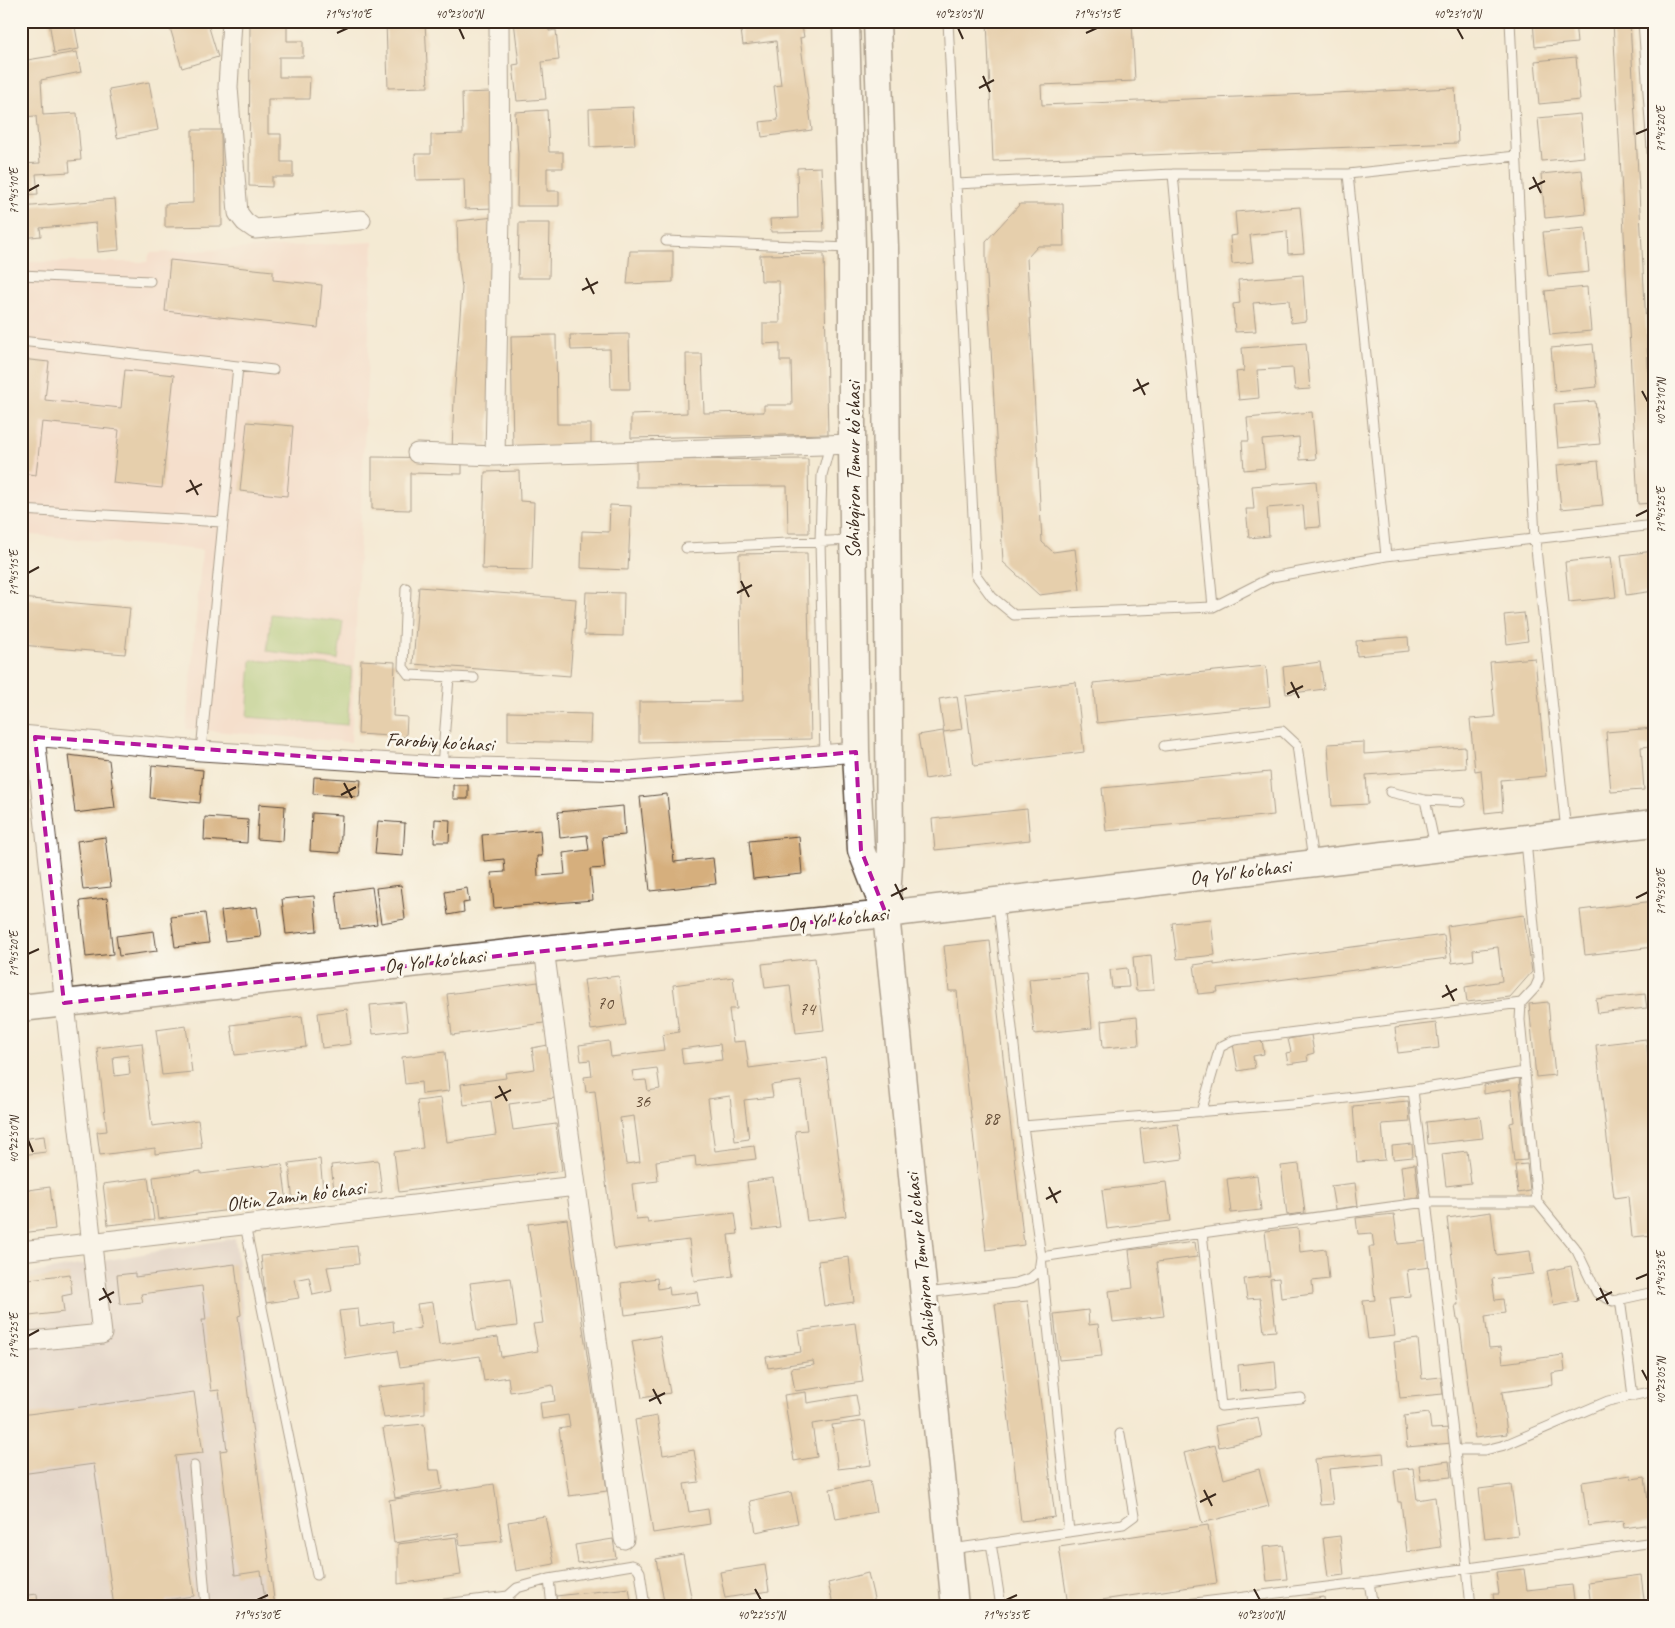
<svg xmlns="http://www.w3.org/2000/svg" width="1675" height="1628" font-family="Caveat,sans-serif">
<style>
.built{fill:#f6d2c3}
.industrial{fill:#d1bfbd}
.green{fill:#a2c670;stroke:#6e7847}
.building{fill:#d6af7d;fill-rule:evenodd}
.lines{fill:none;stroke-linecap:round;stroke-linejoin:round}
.lane-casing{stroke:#574739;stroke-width:11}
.street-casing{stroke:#574739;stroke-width:21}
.secondary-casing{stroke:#574739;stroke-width:29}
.lane{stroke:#fff;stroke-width:9}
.street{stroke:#fff;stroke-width:19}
.secondary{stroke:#fff;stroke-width:26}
.marked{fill:none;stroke:#b5179e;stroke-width:4;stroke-dasharray:10 6;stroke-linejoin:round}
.ticks{fill:none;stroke:#3b2a1e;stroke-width:2}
.labels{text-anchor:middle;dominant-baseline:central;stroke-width:5;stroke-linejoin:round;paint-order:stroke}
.number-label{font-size:18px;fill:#624b36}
.street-label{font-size:20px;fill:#3b2a1e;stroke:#fbf7ec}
.neatline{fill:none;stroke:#3b2a1e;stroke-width:2}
.ticks-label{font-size:12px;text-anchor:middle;fill:#3b2a1e}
</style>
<rect width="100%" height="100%" fill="#fbf7ec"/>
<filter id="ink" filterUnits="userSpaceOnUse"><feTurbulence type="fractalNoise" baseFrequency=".02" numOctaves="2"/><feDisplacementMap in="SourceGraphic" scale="10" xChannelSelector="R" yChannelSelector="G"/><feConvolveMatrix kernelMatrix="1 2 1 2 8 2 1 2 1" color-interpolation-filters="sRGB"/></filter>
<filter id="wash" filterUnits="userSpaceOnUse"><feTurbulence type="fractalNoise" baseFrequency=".0096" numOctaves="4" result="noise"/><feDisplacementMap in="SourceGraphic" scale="20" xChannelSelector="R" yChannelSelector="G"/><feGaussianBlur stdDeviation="1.12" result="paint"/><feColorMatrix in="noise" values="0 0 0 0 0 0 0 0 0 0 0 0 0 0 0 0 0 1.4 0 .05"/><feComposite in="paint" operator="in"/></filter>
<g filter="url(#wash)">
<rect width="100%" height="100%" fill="#f4ead3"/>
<path class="built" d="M373,242l-22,500 -165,-13 16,-179 -181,-16v-272h126l3,-9z"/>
<path class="industrial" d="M235,1238l40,369h-254v-332z"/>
<path class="green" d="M271,614l72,8 -5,38 -71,-9z
M251,660l101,7 -5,58 -100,-8z"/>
<g id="blocks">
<path class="building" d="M49,21h25l5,28 -25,4z
M168,21h39l11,36 -36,11z
M250,21h37v20h16v16h-24v20h31l-1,22h-41v35h13v28h12v15h-21v10l-23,-1z
M386,21h39l3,66 -40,1z
M514,21h34l1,10 7,-1 3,30 -17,2 4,37 -29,2 -4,-36 6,-1z
M784,21h17l3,16 -4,1 12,92 -50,7 -2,-15 18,-2 -4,-34 7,-1 -5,-44 -33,4 -2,-15 44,-5z
M987,21h145l3,60 -94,4 1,20 413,-17 3,55 -465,18z
M1533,21h42l2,22 -42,4z
M1613,21h17l24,456v26l-16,1z
M77,52l4,20 -40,8 2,35 34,-2 4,47 -12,1 1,11 -34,2 2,20 -17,1v-31l19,-1 -4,-47 -15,1v-56z
M1576,57l4,43 -41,4 -4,-43z
M149,82l9,48 -41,8 -8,-49z
M491,92l3,116 -29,1 -1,-30 -48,1 -1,-26h16v-19l32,-1 -1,-41z
M633,107l2,38 -45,2 -1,-38z
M547,110l2,42h14v16h-16v23h12v15h-42l1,-52 -3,-42z
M1580,114l4,43 -42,4 -4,-43z
M23,129l2,32 -4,1v-32z
M192,130h29l1,96 -57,1v-23l28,-1z
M821,167l3,64 -53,1 -1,-13 28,-1 -1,-50z
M1582,170l4,44 -41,4 -4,-44z
M115,199l4,51 -21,2 -2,-29 -56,5 1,8 -20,2v-31z
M1020,204h43l1,42h-26l-11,12 15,284 11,10 22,-3 5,41 -41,5 -36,-33 -17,-303v-18z
M1300,207l4,46 -16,1 -1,-23 -37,4 3,27 -21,2 -2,-28 7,-1 -2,-23z
M495,217l-7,231 -36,2 2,-50 8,-112 -4,-31 -1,-36z
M519,223h31l-1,55h-31z
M1585,228l4,44 -41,4 -5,-44z
M630,251h43v31l-46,2z
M824,254l4,180 -197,4v-23l56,-2 -1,-59h16l2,59 60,-1v-7h28l-1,-44h-11v-18l-17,1v-21h17l-1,-42h-18l-1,-26z
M170,260l103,11v9l49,5 -4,43 -153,-17z
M1303,275l3,46 -15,2 -2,-23 -36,3 3,28 -21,1 -2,-28 7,-1 -2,-23z
M1587,287l4,44 -41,4 -5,-44z
M629,334l1,55h-19l-1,-40 -39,1 -1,-15z
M556,335l1,89h34v23l-78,1 -2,-112z
M1306,343l4,46 -15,1 -2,-22 -36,2 2,28 -20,2 -3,-28 8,-1 -2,-23z
M1593,344l4,43 -42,4 -4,-43z
M21,359l28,3 -4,38 76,8 4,-38 49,5 -12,113 -49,-5 6,-53 -77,-8 -6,53 -15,-2z
M1595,401l5,43 -42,4 -4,-44z
M1312,412l4,47 -16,1 -1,-23 -37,3 3,28 -21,2 -2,-29h7l-2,-23z
M247,422l46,4 -6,70 -47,-5z
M372,457l90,1v16l-52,-1v37l-38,-1z
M808,459l1,74h-21l-1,-47 -151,1v-27z
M1598,461l5,44 -42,4 -4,-44z
M519,471l1,30 14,1 -2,68 -50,-1 3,-97z
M1316,481l4,46 -15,1 -2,-23 -36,3 2,28 -20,2 -3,-29h8l-2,-23z
M610,505l21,1 -3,64 -47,-2 1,-37 27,1z
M1654,551v40l-28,4 -5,-40z
M807,553l4,186 -172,3v-40l103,-1 -3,-147z
M1611,557l5,40 -47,5 -4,-40z
M419,587l157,12 -6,77 -157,-12z
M586,592l38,1 -1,43 -39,-1z
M21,598l109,10 -5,46 -104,-9z
M1524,613l4,28 -21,3 -3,-29z
M1408,637l1,14 -52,5 -1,-15z
M1535,658l11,118 -45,4 2,31 -18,2 -4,-43 -6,1 -5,-52 25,-2 -5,-55z
M361,660l34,2 -2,54 14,1 -1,20 -48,-3z
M1320,662l4,27 -38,5 -3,-27z
M1266,666l4,40 -173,17 -4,-40z
M1076,682l8,70 -110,14 -9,-70z
M957,696l5,33 -18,3 -5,-33z
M508,712l83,2 -1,29 -82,-2z
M1654,728v18l-13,1 3,43 -33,2 -5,-60z
M943,731l7,44 -25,4 -7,-44z
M1364,742v12l101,-7 1,21 -100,7 2,29 -36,2 -4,-62z
M68,755l41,5 6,48 -40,5z
M152,765l51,5 -3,33 -50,-5z
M1270,772l4,43 -168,16 -4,-43z
M314,777l47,3 -2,17 -46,-3z
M453,785h15v14h-15z
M667,794l7,68 39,-4 3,26 -66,7 -10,-94z
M259,804l26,2 -2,35 -26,-2z
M623,806l2,29 -23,2 3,31 -15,1 3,31 -99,8 -3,-35 14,-1 -1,-13 -20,2 -2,-26 58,-5 2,26h-5l1,20 27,-2 -2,-21 26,-3 -2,-15 -27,3 -2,-26z
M1027,809l3,31 -95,10 -3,-31z
M312,813l30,2 -2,38 -30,-2z
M205,817l43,3 -1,23 -43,-3z
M435,819l15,1 -1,22h-15z
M378,821l27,2 -2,33 -28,-2z
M799,836l3,38 -49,5 -4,-38z
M105,837l6,50 -28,3 -6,-49z
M401,885l4,34 -24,4 -5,-35z
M372,887l5,37 -37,5 -4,-37z
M467,888l2,14 -6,1 1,9 -16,3 -3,-23z
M314,896l3,35 -31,3 -4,-35z
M107,898l6,56 -27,3 -6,-56z
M1654,901v46l-69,8 -5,-45z
M257,907l4,30 -36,4 -4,-30z
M205,913l4,30 -34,4 -4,-30z
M1524,915l8,57 -22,25 -43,5 -2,-15 37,-6 -4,-34 -25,3 1,10 -22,3 -5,-37z
M1211,919l4,36 -38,4 -5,-36z
M154,931l3,20 -38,5 -3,-20z
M1444,935l3,23 -230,30 1,4 -20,2 -4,-29 20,-3v3z
M21,938l5,27 -5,1z
M990,941l34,304 -38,5 -29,-259h-8l-5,-45z
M1151,955l3,35 -18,1 -3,-34z
M815,958l9,72 -28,3 -6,-48 -25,3 -3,-24z
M1127,968l2,19 -17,1 -2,-18z
M1087,974l5,54 -58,6 -5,-55z
M619,976l7,49 -35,5 -7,-50z
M733,977l4,32h-8l4,33 12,-1 4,27 77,-10 20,158 -39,5 -12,-90 12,-1 -6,-49 -30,4 2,12 -29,3 5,39 -14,2 -5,-45 -22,3 7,52 39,-5 2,13 -60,7 -1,-10 -39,5 2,20 -26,3 4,35 11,-1 1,5 87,-10 3,21 -10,1 5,41 -39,5 -5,-41 -75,9 -19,-158 -9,1 -2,-15 8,-1 -2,-16 -9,1 -2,-16 30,-4 2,16 53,-7 -2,-15 17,-3 -6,-47zM720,1044l2,16 -39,4 -2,-15zM657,1068l3,21 -12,2 -2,-11 -12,1 -2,-10zM634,1116l6,46 -14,2 -6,-46z
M538,982l6,41 -92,12 -5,-41z
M1645,994l2,14 -49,5 -2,-14z
M405,1002l3,28 -35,4 -3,-29z
M1548,1002l7,73 -19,2 -7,-73z
M347,1009l4,35 -29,4 -4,-35z
M302,1016l4,31 -71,8 -4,-30z
M1137,1017l2,28 -36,3 -2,-27z
M1436,1023l3,25 -41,5 -3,-25z
M186,1026l6,46 -30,3 -6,-45z
M1311,1035l3,18 -7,2 1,6 -20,3 -2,-11 5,-1 -3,-13z
M1646,1039l8,71v125l-22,2 -4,-41 -14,2 -18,-153z
M1262,1040l2,14 -11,2 2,12 -17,3 -5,-27z
M142,1043l10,83 46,-6 4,28 -47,6v-6l-55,7 -3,-23 10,-1 -10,-83zM128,1055l2,19 -15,2 -2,-19z
M548,1045l7,53 -46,6 4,26 43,-6 6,47 -163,21 -5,-40 29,-4 -6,-47 24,-3 6,44 49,-7 -5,-34 -27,4 -3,-21 45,-6 -1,-5 30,-4 -3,-21z
M445,1052l4,39 -27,3 -1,-12 -16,2 -3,-27z
M1519,1078l8,82 -13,1 -4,-38 4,-1 -3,-33 -27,5v-9z
M1408,1101l2,21 -28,2 3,36 -28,2 -4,-56z
M1480,1116l3,22 -55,6 -2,-22z
M1178,1124l5,35 -39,5 -4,-35z
M44,1136l2,16 -25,3v-16z
M1412,1144l1,13 -20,2 -1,-13z
M1467,1151l4,32 -25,3 -4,-32z
M320,1159l4,40 -31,4 -4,-40z
M378,1160l4,32 -47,6 -4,-33z
M282,1164l5,39 -129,16 -5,-42 48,-6v3z
M1299,1164l6,49 -18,2 -6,-49z
M1415,1164l4,34 -14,2 -4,-34z
M1527,1164l3,27 -12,2 -3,-28z
M1257,1175l4,35 -30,3 -4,-34z
M148,1178l6,42 -46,5 -5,-41z
M773,1178l7,49 -27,3 -6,-48z
M1166,1182l5,39 -64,8 -5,-39z
M1355,1183l3,23 -23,3 -4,-23z
M50,1187l5,42 -34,4v-42z
M1491,1212l5,43 34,-4 3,23 -41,5 3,21 8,-1 2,14 -20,3 4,32 12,-1 2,16 60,-8 2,16 -13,2 1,12 -51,7 5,42 -32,4 -16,-119h-2l-2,-14h3l-11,-87z
M1394,1214l4,30 30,-3 2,26 -23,3 3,26 -20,2 5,38 -27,3 -5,-38 12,-1 -6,-53h5l-2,-14 -14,1 -2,-16z
M567,1219l40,272 -38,5 -10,-67 11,-2 -2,-12 -26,4 -2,-16 15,-2 -2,-16 -43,7 -2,-15 -24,4 -4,-25 -80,11 -3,-16 -51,8 -7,-48 19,-2 2,17 33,-5 1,11 27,-4 -4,-24 16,-2 6,43 59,-8 3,20 37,-6 -5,-27 10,-1 -15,-99z
M1298,1228l2,24 26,-3 3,30 -17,2 1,13 -32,4 -2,-20 -9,1 6,52 -12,1 -4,-34 -13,1 -3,-20 26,-3 -5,-45z
M1195,1242l2,15 -40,5 7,54 -51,6 -4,-31 24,-3 -4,-38z
M357,1246l2,18 -32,3 5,24 -19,4 -4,-18 -15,3 5,18 -33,5 -5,-47z
M849,1257l5,45 -30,4 -6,-45z
M235,1264l6,51 -3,1 37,291h-9l-5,-36 -26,4 -15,-124 7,-1 -8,-60 -8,1 -9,-71h4l-4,-34 -61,8 2,8 -23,2 -3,-29 18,-2v4z
M1571,1266l7,35 -24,5 -7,-35z
M70,1274l2,20 -10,2 2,16 -43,5v-37z
M511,1278l6,48 -40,5 -7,-48z
M657,1278l1,11 11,-2 1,8 27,-3 2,13 -74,10 -4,-32z
M1028,1301l27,216 -34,4 -26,-217z
M1088,1310l1,15 9,-1 4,32 -43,4 -5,-46z
M855,1323l8,59 -68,9 -4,-23 23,-3 -1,-4 -45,7 -2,-11 35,-5 -3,-21z
M660,1336l10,57 -28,5 -10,-57z
M1418,1339l4,40 19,-2 2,17 -43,4 -6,-56z
M1275,1361l2,27 -37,3 -2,-26z
M425,1382v32l-41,4 -6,-31z
M194,1392l9,61 -28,3 19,140 -28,4 1,7h-53l-20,-143 -73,10v-59z
M806,1392l1,11 49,-8 4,22 -48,7 5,33 -23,4 -10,-66z
M1429,1413l2,16 20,-1 1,15 -45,4 -3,-31z
M657,1416l6,39 31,-5 5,32 -15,2 5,28 19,-3 2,15 -57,9 -18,-113z
M1258,1417l4,21 -43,9 -4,-21z
M865,1421l6,44 -33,4 -6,-44z
M424,1424l5,46h10l3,19 -47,9 -12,-70z
M1215,1445l9,34 35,-10 10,37 -67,17 -18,-70z
M1383,1453l1,11 -55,5 4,35 -13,1 -5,-46z
M1449,1461l2,16 -30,3 -2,-15z
M1413,1468l4,32 18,-3 6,50 -34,5 -6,-50h-3l-4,-32z
M1631,1475l1,4 13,-2 6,47 -27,4 -1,-7 -35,5 -6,-44z
M870,1481l6,31 -40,7 -6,-30z
M494,1484l8,57 -42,4 -2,-12 -64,10 -5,-43z
M1511,1485l7,50 -33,4 -6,-50z
M791,1492l7,31 -42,9 -6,-31z
M545,1516l9,48 -38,7 -8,-49z
M1208,1525l9,58 -149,22 -9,-58z
M1340,1536l4,39 -16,2 -5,-39z
M456,1537l5,38 -63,9v-40z
M613,1539l3,19 -38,5 -3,-18z
M1283,1545l4,34 -20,2 -4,-34z
M683,1554l10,53h-28l-9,-48z
M765,1565l4,26 -44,7 -5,-26z
M1524,1569l3,21 45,-5 3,22h-80l-2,-13h6l-3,-22z
M868,1573l8,34h-53l10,-3 -5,-21z
M1641,1575l4,32h-54l-3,-25z
M629,1588l3,19h-75l-1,-11z
M37,1594l1,13h-17v-11z
M1324,1597l1,10h-23l-1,-7z
M792,1602l1,5h-18v-1z
M1447,1602l1,5h-32v-1z"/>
</g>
</g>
<g filter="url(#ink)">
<use href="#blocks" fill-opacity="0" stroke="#574739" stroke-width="1"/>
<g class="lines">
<defs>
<path id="lane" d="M948,21l8,163
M1510,21l25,518 31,292
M1643,21l11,157
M1516,156l-168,18h-175l-217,10 20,391 16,22 22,18 199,-8 59,-30 114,-21 268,-31
M1173,174l40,433
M1348,174l38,382
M666,241l184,7
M21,275l129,6
M21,341l252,29
M21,510l201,12
M686,548l165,-8
M406,588l-3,79 6,8 65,3
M1164,746l118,-15 15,14 16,116
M201,751l37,-385
M825,755l-5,-214 2,-66 8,-30
M442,766l7,-89
M1390,792l35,8 36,2
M1425,800l10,46
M1526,841l13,138 -4,9 -14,15 -1,17 17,182
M998,904l25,222 18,131 28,275
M1413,1090l111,-18
M1201,1112l19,-65 14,-7 287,-37
M1023,1126l282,-23 108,-13 42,360 16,157
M245,1225l72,350
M1202,1233l19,173 80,-8
M925,1293l91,-10 15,-5 8,-7 2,-14 161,-24 224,-31h111l40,49 20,42 16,8 41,-9
M1620,1299l13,97
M1455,1450h30l20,-5 103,-44 46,-10
M194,1466l12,141
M991,1543l10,64
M952,1549l171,-25 11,-8 -14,-82
M549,1579l3,28
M1369,1582l4,25
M508,1596l1,11
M421,1607l87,-11 9,-8 32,-9 83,-14 5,2 3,5 5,35
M1161,1607l208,-25 285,-40"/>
<path id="street" d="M232,21l-4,66 10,126 7,9 10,7 106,-9
M417,453l78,3 357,-12
M495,456l5,-241 -1,-194
M21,735l180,16 241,15 187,5 227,-19
M544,949l80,590
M21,1251l555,-65
M21,1342l81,-8 -67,-597"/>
<path id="secondary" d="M846,21l6,227v196l4,308 5,98 25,64 4,-66 -5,-600 -8,-227
M886,914l69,693
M21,1008l523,-59 342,-35 768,-91"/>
</defs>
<use href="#lane" class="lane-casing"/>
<use href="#street" class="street-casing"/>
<use href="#secondary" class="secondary-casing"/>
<use href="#lane" class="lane"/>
<use href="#street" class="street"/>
<use href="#secondary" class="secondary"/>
</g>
</g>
<path d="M0 0H1675V1628H0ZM35,737l407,29 187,5 227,-19 5,98 25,64 -822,89z" fill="#f4ead3" fill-opacity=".55" fill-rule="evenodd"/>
<path class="marked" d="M35,737l407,29 187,5 227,-19 5,98 25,64 -822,89z"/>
<path class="ticks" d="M459,28l5,11M958,28l5,11M1457,28l6,11M337,33l11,-5M1086,33l11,-5M983,76l7,16M979,88l15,-8M1636,134l12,-5M1533,177l8,16M1529,189l16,-8M28,191l11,-6M586,278l8,16M582,290l16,-8M1137,379l8,16M1133,391l16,-8M1642,391l6,11M190,480l8,15M186,492l16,-8M1636,516l12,-6M28,573l11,-6M741,581l8,16M737,593l15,-8M1291,682l8,16M1287,694l16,-8M344,783l8,15M341,795l15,-8M895,884l8,16M891,896l16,-8M1636,898l12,-6M28,954l11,-5M1446,985l8,16M1442,997l15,-8M499,1086l8,15M495,1098l16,-8M28,1140l5,12M1049,1187l8,16M1046,1199l15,-8M1636,1279l12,-5M103,1288l8,15M1600,1288l8,16M99,1300l15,-8M1596,1300l16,-8M28,1336l11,-6M1642,1370l6,11M653,1389l8,15M649,1401l16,-8M1204,1490l8,16M1200,1502l16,-8M755,1589l6,11M1254,1589l6,11M257,1600l11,-5M1006,1600l11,-5"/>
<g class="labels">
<g class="number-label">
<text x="605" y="1003">70</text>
<text x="807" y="1009">74</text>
<text x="642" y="1101">36</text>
<text x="991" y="1118">88</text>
</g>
<g class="street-label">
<text transform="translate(853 470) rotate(-90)">Sohibqiron Temur koʻchasi</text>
<text transform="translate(440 742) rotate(3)">Farobiy ko'chasi</text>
<text transform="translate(1240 872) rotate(-7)">Oq Yol' ko'chasi</text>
<text transform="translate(838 919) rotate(-6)">Oq Yol' ko'chasi</text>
<text transform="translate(435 961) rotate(-6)">Oq Yol' ko'chasi</text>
<text transform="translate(296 1196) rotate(-7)">Oltin Zamin koʻchasi</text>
<text transform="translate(921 1261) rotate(-96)">Sohibqiron Temur koʻchasi</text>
</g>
</g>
<rect width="1675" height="1628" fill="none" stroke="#fbf7ec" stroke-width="55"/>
<rect x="28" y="28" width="1620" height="1572" class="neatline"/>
<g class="ticks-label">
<text x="348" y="18">71°45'10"E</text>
<text x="459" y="18">40°23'00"N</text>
<text x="958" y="18">40°23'05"N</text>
<text x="1097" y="18">71°45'15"E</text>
<text x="1457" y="18">40°23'10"N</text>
<text transform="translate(1661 129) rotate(-90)" y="4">71°45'20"E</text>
<text transform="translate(14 191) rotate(-90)" y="4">71°45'10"E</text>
<text transform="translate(1661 402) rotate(-90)" y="4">40°23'10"N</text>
<text transform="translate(1661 510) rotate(-90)" y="4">71°45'25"E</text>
<text transform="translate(14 573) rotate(-90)" y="4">71°45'15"E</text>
<text transform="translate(1661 892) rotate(-90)" y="4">71°45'30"E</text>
<text transform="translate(14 954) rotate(-90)" y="4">71°45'20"E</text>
<text transform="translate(14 1140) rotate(-90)" y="4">40°22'50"N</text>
<text transform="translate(1661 1274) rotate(-90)" y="4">71°45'35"E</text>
<text transform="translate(14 1336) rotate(-90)" y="4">71°45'25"E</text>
<text transform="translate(1661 1381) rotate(-90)" y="4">40°23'05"N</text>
<text x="257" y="1619">71°45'30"E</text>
<text x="761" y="1619">40°22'55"N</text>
<text x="1006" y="1619">71°45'35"E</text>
<text x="1260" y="1619">40°23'00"N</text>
</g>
</svg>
